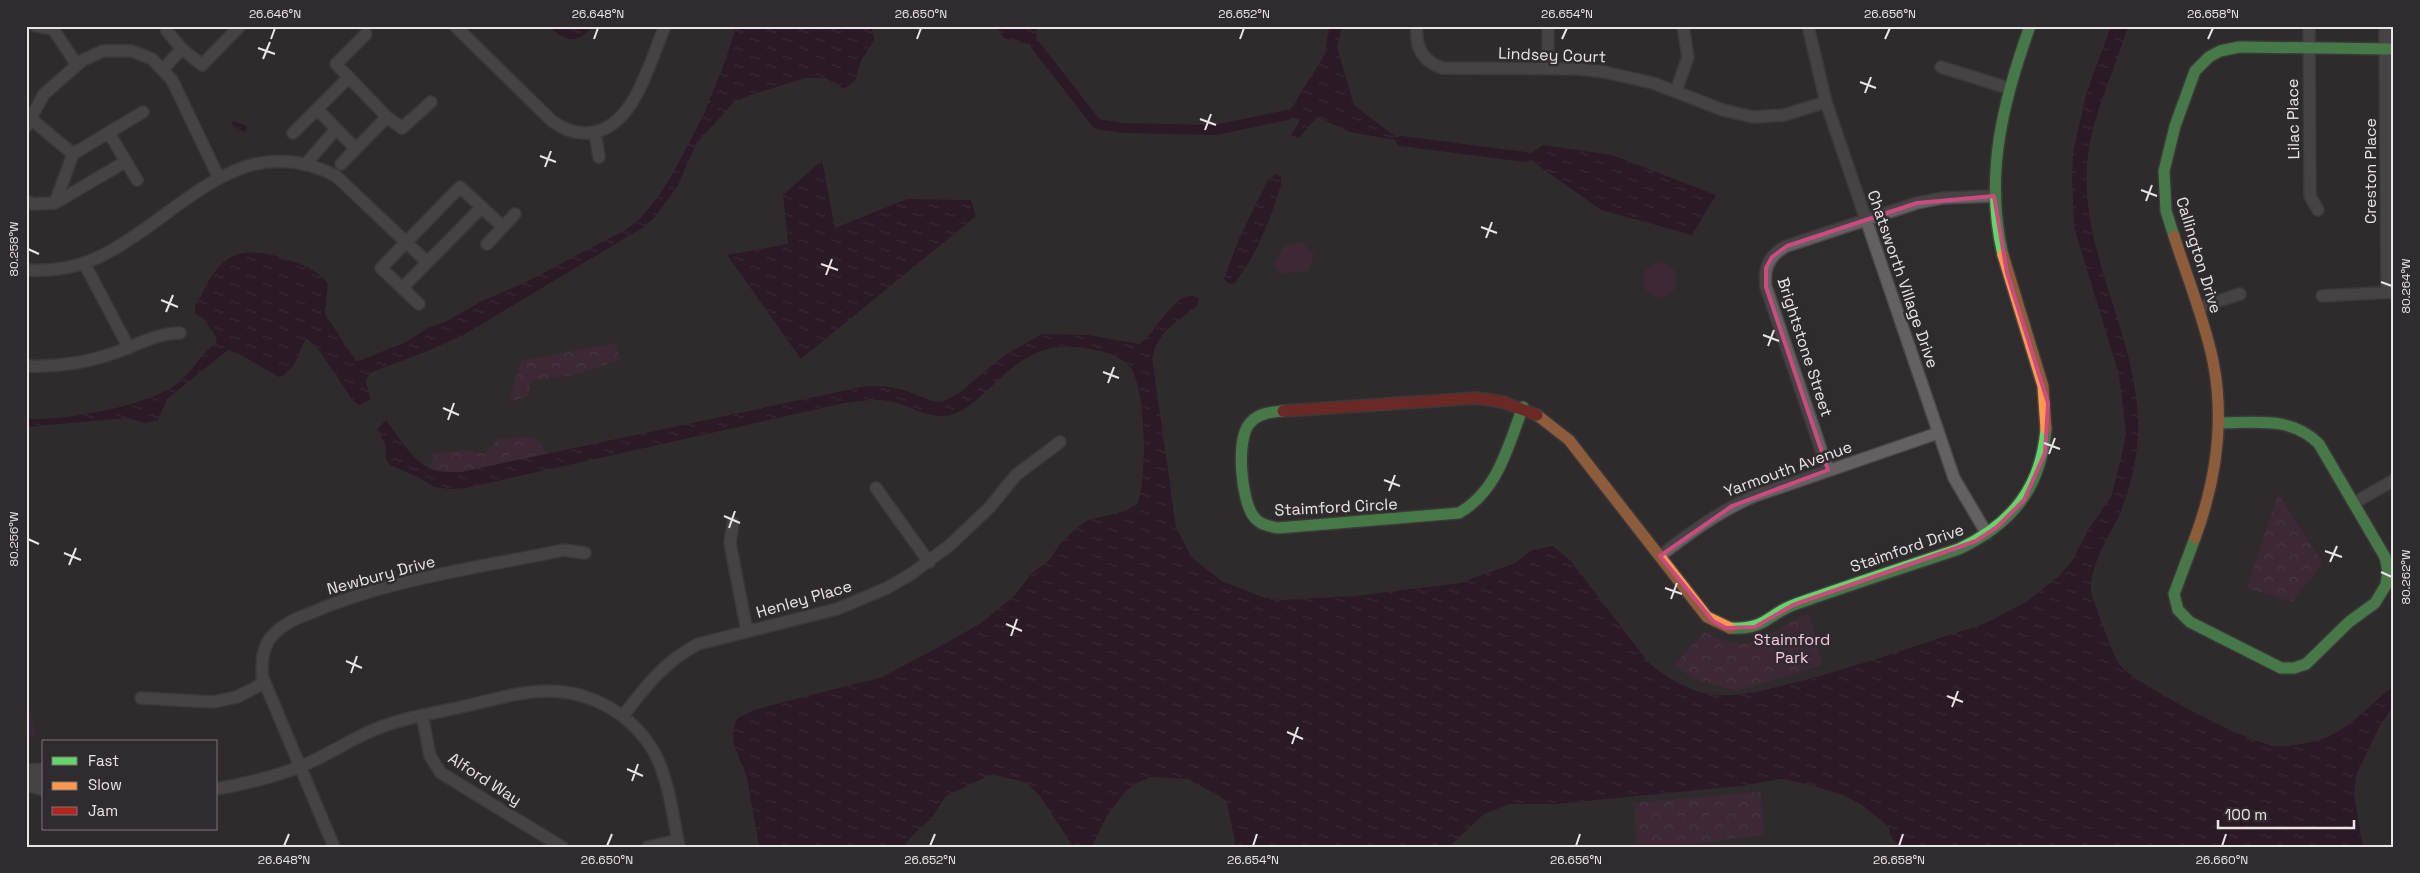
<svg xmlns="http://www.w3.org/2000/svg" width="2420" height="873" font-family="'Space Grotesk',sans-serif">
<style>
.forest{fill:url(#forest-crowns)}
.pitch{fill:#4e2541}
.water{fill:url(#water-ripples)}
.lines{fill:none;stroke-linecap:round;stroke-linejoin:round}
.canal{stroke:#27041d;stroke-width:10}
.street-casing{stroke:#494749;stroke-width:14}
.fast-casing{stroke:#494749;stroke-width:14}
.slow-casing{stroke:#494749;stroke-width:14}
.jam-casing{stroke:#494749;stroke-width:14}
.street{stroke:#646163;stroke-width:11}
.fast{stroke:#63d668;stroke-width:11}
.slow{stroke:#ff974d;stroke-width:11}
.jam{stroke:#b3261e;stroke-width:11}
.marked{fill:none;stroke:#cc4b7e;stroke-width:4;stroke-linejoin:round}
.ticks{fill:none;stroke:#e9e5e7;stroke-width:2}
.labels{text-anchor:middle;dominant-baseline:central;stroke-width:5;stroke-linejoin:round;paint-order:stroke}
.street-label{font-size:16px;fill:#e9e5e7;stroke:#302b2e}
.park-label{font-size:16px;fill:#f9c7e6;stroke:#302b2e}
.neatline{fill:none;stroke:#e9e5e7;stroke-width:2}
.ticks-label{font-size:12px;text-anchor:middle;fill:#e9e5e7}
</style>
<defs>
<pattern id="forest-crowns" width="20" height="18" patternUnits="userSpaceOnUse" patternTransform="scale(1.25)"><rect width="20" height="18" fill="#4e2541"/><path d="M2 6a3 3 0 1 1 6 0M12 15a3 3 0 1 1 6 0" fill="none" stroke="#68445c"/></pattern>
<pattern id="water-ripples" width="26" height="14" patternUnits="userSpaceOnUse" patternTransform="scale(1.25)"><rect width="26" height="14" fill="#27041d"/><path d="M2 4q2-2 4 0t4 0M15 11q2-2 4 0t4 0" fill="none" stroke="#46283e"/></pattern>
</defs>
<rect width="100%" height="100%" fill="#2f2c2e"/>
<path class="forest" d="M616,343l4,17 -46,15 -44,6 -2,15 -19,6 12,-41z
M533,437l16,17c-31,7 -92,28 -120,13l5,-13 30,-4 21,4 13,-15z
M2278,494l45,69 -31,39 -45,-14z
M1809,614l13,51 -87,26 -42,-13 -19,-13 30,-33c53,28 60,-2 105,-18z
M1761,792l3,43 -96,12h-31l-3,-44z"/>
<path class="pitch" d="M1301,242l13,12 -6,17 -28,3 -5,-10 9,-18z
M1643 280a17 17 0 1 1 34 0a17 17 0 1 1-34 0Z
M26,687l9,49 -9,2z"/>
<path class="water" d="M547,26h46c-18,21 -27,14 -46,0z
M736,26h136l2,14 -13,21 -6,20 -11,8 -18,-11h-21l-57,18 -14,6 -38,42 -19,43 -24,32 -11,9 -180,108 -32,14 -60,23 -4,8 4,18 -10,6 -6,-3 -36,-53 -12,-11 -12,27 -11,11 -4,1 -40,-23 -11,-4 -61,49 -9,21 -13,3 -18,-5 -101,9v-8c41,1 111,-11 146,-32 18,-11 26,-31 43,-43l2,-6 -14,-20 -7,-4c-4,-8 2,-12 6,-20 20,-44 43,-49 87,-34 15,5 30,11 39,24l-3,30 31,47 5,-1 45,-18 22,-14 19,-7 35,-20 44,-19 97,-51 16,-11 19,-23 15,-24 30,-57 23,-57z
M994,26h43l-1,20 -32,-8z
M1329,26h13l-5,21 17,58 47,36 -52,-9 -32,-15 -18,21 -9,-1 10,-17 -13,-5 38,-61z
M2111,26h17c-14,48 -38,91 -41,141 -5,87 47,164 51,250 2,31 -6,67 -18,96 -11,24 -30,51 -29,78 1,7 23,66 28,73 15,20 130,79 156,82 14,1 36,-3 49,-8 27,-10 48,-35 70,-53v20l-16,24 -22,47 -2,19 9,52h-458c-11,-5 -15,-8 -16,-20l-27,-22 -19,-10 -32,-10 -29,-6 -41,7 -185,18h-46l-26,10 -35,33h-213l-9,-44 -6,-6 -33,-18 -37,-2 -16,7 -11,9 -18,24 -14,30h-19l-33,-51 -13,-13 -35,-9 -46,22 -15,23 -19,17 -9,11h-144l-12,-69 -13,-33 -1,-12 2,-10 3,-5 16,-8 18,-5 110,-28 68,-36 31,-18 34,-28 17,-22 17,-13 11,-16 15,-15 13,-9 37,-9 12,-7c11,-25 9,-116 -7,-137 -13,-16 -48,-21 -68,-20 -54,2 -80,66 -117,69 -18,2 -34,-10 -51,-14 -16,-4 -33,-1 -49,1l-379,85 -16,1 -16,-2 -16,-10 -28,-12 -4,-6 -1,-15 -8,-15 9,-9c14,18 28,45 51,51 7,1 16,1 24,1l405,-86h19l19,4 28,11 10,1 17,-9 46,-38 37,-21 47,1 50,9c14,-5 39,-62 60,-45l-1,6c-21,18 -38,23 -46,53l24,169 16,31 30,23 40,16 19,3 73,-4 106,-13 55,-20 17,-13 21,-4 18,15 77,101c19,16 44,32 71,33 24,2 47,-6 71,-11 66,-17 131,-40 196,-61l40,-21 33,-26 13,-15 18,-34 21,-30 10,-39 5,-25 -7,-58 -45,-148 -2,-48 1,-26 13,-59z
M233,121l14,5 -2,6 -14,-5z
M1543,145l69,10 104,40 -24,40 -91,-25 -75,-53z
M822,160l13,68 72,-29 64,1 5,16 -175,143 -74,-104 61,-11 -5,-49z
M1275,174l6,3v8c-11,35 -24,70 -47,99l-6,-1 -4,-4 14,-38 29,-60z"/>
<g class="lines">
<path class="canal" d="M1036,46l61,78 26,4 93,2 71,-15
M1401,141l125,16"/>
<defs>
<path id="street" d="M36,26l17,3
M55,26l-2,3 24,36
M168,26l-1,5 15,18
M455,26l97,95c11,8 22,13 36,12 46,-3 61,-70 77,-107
M1417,26c-2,20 5,35 25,42l137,1 25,3 49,11 70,27 30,7 31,-2 42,-13
M1808,26l18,76 128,376 33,56
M2309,26l1,170 8,14
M2385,26l2,266
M366,34l-30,30 51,53 15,11 29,-26
M1941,67l67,21
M163,69l19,-20 20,16 38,-39
M1548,69v-43
M1676,91l12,-34 -5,-31
M317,109l39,40
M31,119l42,35
M26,127l18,-33 39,-34 20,-9h29l20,8 20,21 47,98
M109,133l28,47
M293,133l56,-56
M595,133l4,24
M341,164l46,-47
M305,165l31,-36
M26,201l7,3 22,-1 70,-41
M55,203l18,-49 70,-42
M487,244l28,-30
M84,263l45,85
M26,270c31,2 62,-5 88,-21 72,-41 130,-121 222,-73l91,86
M402,288l80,-81
M2322,296l72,-4
M419,304l-38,-36 79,-81 43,40
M2198,308l42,-14
M26,366c30,1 60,-3 88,-13 22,-7 42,-20 66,-20
M1828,470l-62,-183c-3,-19 4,-33 21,-41l130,-43 26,-5 51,-2
M876,488l53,74
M2354,503l40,-23
M733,523l-3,20 17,88
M1660,556c30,-23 59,-45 95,-60l183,-63
M141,698l72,4 24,-5 27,-14
M422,715l8,41 11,17 121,74
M623,716c22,-29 42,-55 75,-72l139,-35 50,-21 24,-14 39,-29 40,-38 26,-32 44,-33
M26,770l18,-1
M26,778l18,3
M26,785l18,5
M216,789c28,-5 54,-11 81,-21 26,-10 49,-26 74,-37 30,-13 63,-18 95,-25 26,-6 55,-15 82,-15 43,0 84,23 106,61 15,28 19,64 25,95
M334,847l-72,-171c0,-15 0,-31 12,-42 10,-11 26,-17 39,-22 77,-33 169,-45 251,-62l21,3
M648,847l30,-7"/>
<path id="fast" d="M2174,236l-8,-25 -2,-40 11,-45 20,-55 14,-14 11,-6 19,-4 155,2
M2003,255c-19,-80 0,-154 27,-229
M1283,411c-11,1 -24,2 -32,11 -16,15 -10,79 3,95 6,8 15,9 24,11l181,-15c39,-22 49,-67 64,-106
M2195,538l-21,56 4,16 12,12 91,46h13l12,-4 43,-42 26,-19 11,-18 2,-14 -3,-14 -66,-113c-27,-28 -64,-21 -100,-21
M1730,628c37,2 37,-14 66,-24 54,-19 109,-37 163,-55 53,-25 82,-61 87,-120"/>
<path id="slow" d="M2174,236c13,41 30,82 39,125 12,60 3,120 -18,177
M2003,255l40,131 3,43
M1537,415l32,25 138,177 23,11"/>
<path id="jam" d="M1283,411l194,-13 26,4 34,13"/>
</defs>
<use href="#street" class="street-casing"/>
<use href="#fast" class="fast-casing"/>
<use href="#slow" class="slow-casing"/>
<use href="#jam" class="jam-casing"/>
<use href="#street" class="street"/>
<use href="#fast" class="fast"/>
<use href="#slow" class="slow"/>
<use href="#jam" class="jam"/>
</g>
<path d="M0 0H2420V873H0ZM1994,196l13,77 41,130 -3,50 -21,47 -27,27 -21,14 -183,64 -38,22 -29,1 -13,-7 -53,-65 72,-50 96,-36 -62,-183v-19l6,-11 15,-11 130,-43z" fill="#2f2c2e" fill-opacity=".55" fill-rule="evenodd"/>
<path class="marked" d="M1994,196l13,77 41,130 -3,50 -21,47 -27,27 -21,14 -183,64 -38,22 -29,1 -13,-7 -53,-65 72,-50 96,-36 -62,-183v-19l6,-11 15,-11 130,-43z"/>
<path class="ticks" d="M271,39l4,-11M594,39l4,-11M917,39l4,-11M1240,39l4,-11M1562,39l5,-11M1885,39l5,-11M2208,39l5,-11M258,48l17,6M263,59l7,-17M1860,82l16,6M1865,93l6,-16M1200,119l16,6M1205,130l6,-16M540,156l16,6M545,167l6,-16M2141,190l16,6M2146,201l6,-16M1481,227l16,6M1486,238l6,-16M28,249l11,5M821,264l17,6M826,275l6,-16M2381,282l11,4M161,300l17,7M166,312l7,-17M1763,335l16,6M1768,346l6,-16M1103,372l16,6M1108,383l6,-16M443,408l16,7M448,420l6,-17M2044,443l16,6M2049,454l6,-16M1384,480l16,6M1389,491l6,-16M724,516l16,7M729,528l6,-17M28,539l11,5M2325,551l17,6M64,553l17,7M2330,562l7,-16M69,565l7,-17M2381,572l11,5M1665,588l17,6M1671,599l6,-16M1006,624l16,7M1011,636l6,-17M346,661l16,7M351,673l6,-17M1947,696l16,6M1952,707l6,-16M1287,732l16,7M1292,744l6,-17M627,769l16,7M632,781l6,-17M284,846l5,-12M607,846l5,-12M930,846l5,-12M1253,846l4,-12M1576,846l4,-12M1899,846l4,-12M2222,846l4,-12"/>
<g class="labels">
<g class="street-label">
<text transform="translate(1552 55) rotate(2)">Lindsey Court</text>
<text transform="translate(2293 119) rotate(-91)">Lilac Place</text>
<text transform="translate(2370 171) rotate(-90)">Creston Place</text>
<text transform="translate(2199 255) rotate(73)">Callington Drive</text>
<text transform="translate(1903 279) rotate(71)">Chatsworth Village Drive</text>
<text transform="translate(1805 347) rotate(72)">Brightstone Street</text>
<text transform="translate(1788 469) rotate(-20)">Yarmouth Avenue</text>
<text transform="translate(1336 507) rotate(-3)">Staimford Circle</text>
<text transform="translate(1907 548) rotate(-19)">Staimford Drive</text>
<text transform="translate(381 575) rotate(-15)">Newbury Drive</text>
<text transform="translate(804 599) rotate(-16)">Henley Place</text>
<text transform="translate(485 779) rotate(33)">Alford Way</text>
</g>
<g class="park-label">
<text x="1792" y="639">Staimford<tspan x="1792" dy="18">Park</tspan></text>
</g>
</g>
<rect width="2420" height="873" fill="none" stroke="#302b2e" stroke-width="55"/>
<rect x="42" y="740" width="175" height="90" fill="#302b2e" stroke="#7a7578"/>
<rect x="52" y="757" width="25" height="8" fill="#63d668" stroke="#7a7578"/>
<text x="88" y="766" font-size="15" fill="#e9e5e7">Fast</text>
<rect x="52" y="782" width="25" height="8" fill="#ff974d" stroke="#7a7578"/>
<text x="88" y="790" font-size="15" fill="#e9e5e7">Slow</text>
<rect x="52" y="807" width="25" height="8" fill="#b3261e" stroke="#7a7578"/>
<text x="88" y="816" font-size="15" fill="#e9e5e7">Jam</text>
<path d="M2218 820v8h136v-8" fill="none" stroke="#e9e5e7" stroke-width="2.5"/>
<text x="2225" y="820" font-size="15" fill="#e9e5e7" stroke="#302b2e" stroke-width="4" paint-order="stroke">100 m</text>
<rect x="28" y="28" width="2364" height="818" class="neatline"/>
<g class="ticks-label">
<text x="275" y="18">26.646°N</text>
<text x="598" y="18">26.648°N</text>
<text x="921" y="18">26.650°N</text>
<text x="1244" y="18">26.652°N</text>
<text x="1567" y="18">26.654°N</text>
<text x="1890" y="18">26.656°N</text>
<text x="2213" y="18">26.658°N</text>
<text transform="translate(14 249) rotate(-90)" y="4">80.258°W</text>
<text transform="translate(2406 286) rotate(-90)" y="4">80.264°W</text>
<text transform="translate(14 539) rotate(-90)" y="4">80.256°W</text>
<text transform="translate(2406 577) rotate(-90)" y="4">80.262°W</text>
<text x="284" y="864">26.648°N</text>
<text x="607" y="864">26.650°N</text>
<text x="930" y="864">26.652°N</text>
<text x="1253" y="864">26.654°N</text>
<text x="1576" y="864">26.656°N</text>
<text x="1899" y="864">26.658°N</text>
<text x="2222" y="864">26.660°N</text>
</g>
</svg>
